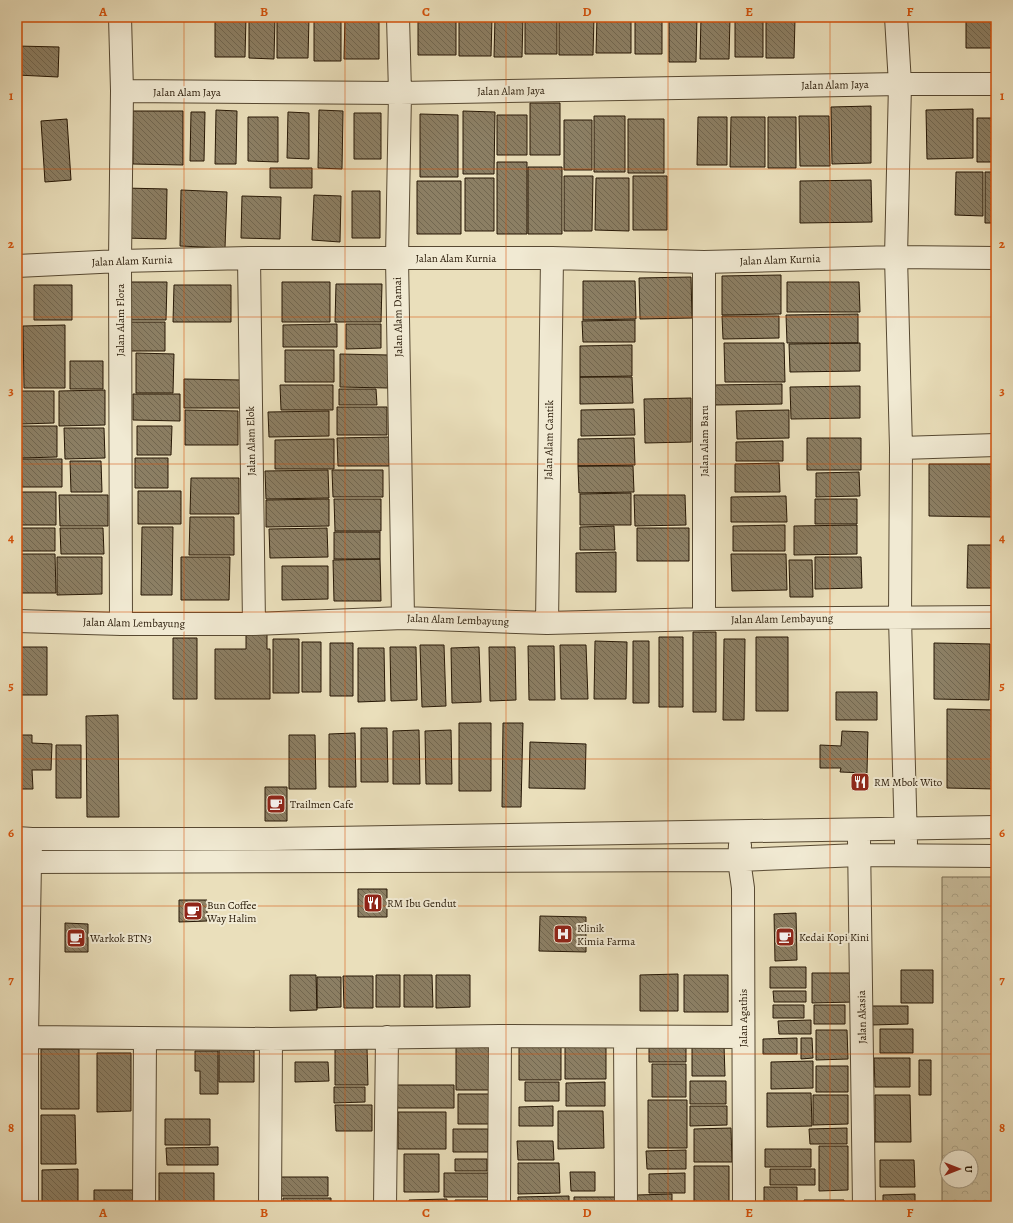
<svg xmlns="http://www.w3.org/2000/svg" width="1013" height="1223" font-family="Alegreya,serif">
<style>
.forest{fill:url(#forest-crowns);stroke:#786a50;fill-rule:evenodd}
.building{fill:url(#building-back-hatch);stroke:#261705}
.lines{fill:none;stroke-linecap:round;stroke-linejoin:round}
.minor-casing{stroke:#574932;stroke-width:24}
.minor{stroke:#f1ead3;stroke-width:22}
.grid{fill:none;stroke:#d5520b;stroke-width:1;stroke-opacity:0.55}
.labels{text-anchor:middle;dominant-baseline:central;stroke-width:4;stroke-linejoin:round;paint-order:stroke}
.street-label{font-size:11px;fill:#261705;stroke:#f1ead3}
.poi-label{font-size:11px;fill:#261705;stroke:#f1ead3;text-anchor:start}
.neatline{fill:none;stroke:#d5520b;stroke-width:1.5}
.grid-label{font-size:13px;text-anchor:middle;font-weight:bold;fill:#d5520b}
</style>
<defs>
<pattern id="forest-crowns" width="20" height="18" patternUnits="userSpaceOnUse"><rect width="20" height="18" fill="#c9bd9c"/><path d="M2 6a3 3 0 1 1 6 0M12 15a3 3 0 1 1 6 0" fill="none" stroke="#aca285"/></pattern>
<pattern id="building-back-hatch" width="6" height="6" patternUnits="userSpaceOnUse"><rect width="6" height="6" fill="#8c7f64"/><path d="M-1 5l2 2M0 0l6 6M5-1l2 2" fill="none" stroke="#726750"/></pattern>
</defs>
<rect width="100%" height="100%" fill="#eadfbb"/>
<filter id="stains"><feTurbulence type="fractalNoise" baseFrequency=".005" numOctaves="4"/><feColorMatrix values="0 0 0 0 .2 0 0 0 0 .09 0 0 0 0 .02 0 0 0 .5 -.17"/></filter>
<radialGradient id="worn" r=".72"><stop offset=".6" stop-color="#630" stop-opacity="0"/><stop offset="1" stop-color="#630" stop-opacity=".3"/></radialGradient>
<path class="forest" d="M942,877h54v329h-54zM947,1157h24v24h-24z"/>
<path class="building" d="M215,17h31l-1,40h-30z
M249,17h26l-1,42 -25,-1z
M277,17h32l-1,41h-31z
M314,17h27v44h-27z
M345,17h34v42h-35z
M418,17h38v38h-38z
M459,17h33l-1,39h-32z
M495,17h28l-1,40h-28z
M525,17h32v37h-32z
M559,17h35l-1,38h-34z
M597,17h34v36h-35z
M635,17h27v37h-27z
M669,17h28l-1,45h-27z
M701,17h29l-1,42h-29z
M735,17l28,1v39h-28z
M966,17h28l-1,31h-27z
M766,19h29l-1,39h-28z
M17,46l42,1 -1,30 -41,-2z
M530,103h30v52h-30z
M871,106v57l-39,1 -1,-57z
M973,109v49l-46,1 -1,-49z
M216,110l21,1 -1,53h-21z
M319,110l24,1 -1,58 -24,-1z
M133,111h50v54l-50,-1z
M463,111l32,1 -1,62h-31z
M191,112h14l-1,49h-14z
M288,112l21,1v46l-22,-1z
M354,113h27v46h-27z
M420,114l38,1v62h-38z
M497,115h30v40h-30z
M594,116h31v56h-31z
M799,116h30l1,50h-30z
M248,117h30v45l-30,-1z
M698,117h29v48h-30z
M731,117h34v50h-35z
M768,117h28v51h-28z
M977,118h19v44h-19z
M67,119l4,61 -26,2 -4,-61z
M628,119h36v54h-36z
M564,120h28v50h-28z
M497,162h30v72h-30z
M528,167h34v67h-34z
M270,168h42v20h-42z
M956,172h27v44l-28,-1z
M985,172h11v51h-11z
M564,176h29l-1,55h-28z
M633,176h34v54h-34z
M465,178h29v53h-29z
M596,178h33v53l-34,-1z
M871,180l1,42 -72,1v-42z
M417,181h44v53h-44z
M124,188l43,1 -1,50 -43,-1z
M181,190l46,2 -2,56 -45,-2z
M352,191h28v47h-28z
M314,195l27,1 -1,46 -28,-2z
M242,196l39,1 -1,42 -39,-1z
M781,275v39l-59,1v-39z
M691,277l1,41 -52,1 -1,-41z
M583,281h52l1,38 -53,1z
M129,282h38l-1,38h-37z
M282,282h48v40h-48z
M787,282h72l1,30h-73z
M336,284h46l-1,38h-46z
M34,285h38v35h-38z
M174,285h57v37h-58z
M858,314v29h-71l-1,-28z
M722,316h57v22l-56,1z
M635,320v22h-52l-1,-21z
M131,322h34v29h-34z
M337,324v23h-54v-22z
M346,324h35v24l-35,1z
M65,325v63h-41l-1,-62z
M724,343h60l1,39h-60z
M860,343v28l-70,1 -1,-28z
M632,345v31l-52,1v-31z
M285,350h49v32h-49z
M136,353l38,1 -1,39h-37z
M340,354l48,1v33l-48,-1z
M70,361h33v28h-33z
M580,377h52l1,26 -53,1z
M184,379l58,1 -1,28h-57z
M782,384v20l-68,1v-20z
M280,385h53v25h-52z
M860,386v32l-69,1 -1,-32z
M339,389h37l1,16h-38z
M105,390v35l-46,1v-35z
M21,391h33v32l-33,1z
M133,394h47v27l-47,-1z
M691,398v44l-46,1 -1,-44z
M337,407h50v28h-50z
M634,409l1,26 -54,1v-26z
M185,410l53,1v34h-53z
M789,410v28l-52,1 -1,-28z
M329,411v25l-60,1 -1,-25z
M20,426h37v31l-36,1z
M137,426h35l-1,29h-34z
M64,428h40l1,30 -40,1z
M389,437v29h-51l-1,-28z
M634,438l1,27 -57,1v-27z
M807,438h54v32h-54z
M334,439v30h-59v-29z
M783,441v20h-47v-19z
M135,458h33v30h-33z
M21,459h41v28h-40z
M70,461h31l1,31h-31z
M779,463l1,29h-45v-28z
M929,464h64l-1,53 -63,-1z
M578,466h55l1,26 -55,1z
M328,470l1,28 -63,1 -1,-28z
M332,470h51v27h-50z
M859,472l1,24 -44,1v-24z
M191,478h48v36h-49z
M138,491h43v33h-43z
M21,492h35v33h-35z
M631,493v32h-51v-31z
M59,495h49v31h-48z
M634,495h51l1,30 -51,1z
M786,496l1,26h-56v-25z
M329,499v27l-63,1v-27z
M334,499h47v32h-46z
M815,499h42v25h-42z
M190,517h44v38h-45z
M785,525v26h-52v-25z
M857,525v29l-63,1v-29z
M614,526l1,24h-35v-23z
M142,527h31l-1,68h-31z
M19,528h36v23h-36z
M60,528h43l1,26h-43z
M327,528l1,29 -58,1 -1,-29z
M637,528h52v33h-52z
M334,532h46v27h-46z
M968,545h28v43h-29z
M616,552v40h-40v-39z
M17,554h38l1,39h-38z
M731,554h55l1,36 -55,1z
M57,557h45v37l-45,1z
M181,557h49l-1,43h-48z
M815,557h46l1,31 -47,1z
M380,559l1,42h-47l-1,-41z
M789,560h23l1,37h-23z
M282,566h46v33l-46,1z
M693,632h23v80h-23z
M246,634h21v15h3v50h-55v-50h31z
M659,637h24v70h-24z
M756,637h32v74h-32z
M173,638h24v61h-24z
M273,639h26v54h-26z
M724,639h21l-1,81h-21z
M595,641l32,1 -1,57h-32z
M633,641h16v62h-16z
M302,642h19v50h-19z
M330,643h23v53h-23z
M934,643l56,1 -1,56 -55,-1z
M993,643h3v58h-4z
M420,645h24l2,61 -24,1z
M560,645h26l2,54h-27z
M17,646h4v1h26v48h-27v18h-3z
M528,646h26l1,54h-26z
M390,647h26l1,53 -26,1z
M479,647l2,55 -29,1 -1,-55z
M489,647h26l1,53 -26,1z
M358,648h26l1,53 -27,1z
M836,692h41v28h-41z
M947,709l49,1v79l-49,-1z
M118,715l1,102h-32l-1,-101z
M459,723h32v68h-32z
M503,723h20l-2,84h-19z
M361,728h26l1,54h-27z
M419,730l1,54h-27v-53z
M451,730l1,54h-26l-1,-53z
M842,731l26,1 -1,41 -27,-1 1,-4h-21v-23l21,1z
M355,733l1,54h-27v-53z
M17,735h15v8l20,1 -1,26h-19l1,19h-16z
M289,735h26l1,54h-27z
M530,742l56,2 -1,45 -56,-1z
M56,745h25v53h-25z
M265,787h22v34h-22z
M358,889h29v28h-29z
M179,900h28v21l-28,1z
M796,913l1,47 -22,1 -1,-47z
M540,916l46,1v35l-47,-1z
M65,923l23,1v28h-23z
M770,967h36v21h-36z
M901,970h32v33h-32z
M812,973h41v29l-41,1z
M678,974v37h-38v-36z
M290,975h26l1,35 -27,1z
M376,975h24v32h-24z
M404,975h28l1,32h-29z
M436,975h34v32l-34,1z
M684,975h44v37h-44z
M343,976h30v32h-29z
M317,977h24v30l-24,1z
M773,991h33v11h-32z
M773,1005h31v13h-31z
M814,1005h31v19h-31z
M871,1006h37v18l-37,1z
M811,1020v14h-32l-1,-13z
M880,1029h33v24h-33z
M816,1030h31l1,29 -32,1z
M797,1038v16h-34v-15z
M801,1038h11l1,20 -12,1z
M519,1042h42v38h-42z
M649,1042h37v20h-37z
M565,1044h41v35h-41z
M692,1045h32l1,31h-33z
M456,1046h34l1,44h-35z
M367,1047l1,38h-33v-37z
M219,1048h35v34h-35z
M41,1049h38v60h-38z
M195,1051h23v43h-18v-23h-5z
M97,1053h34v58l-34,1z
M874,1058h36v29h-35z
M919,1060h12v35h-12z
M813,1061v27l-42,1v-27z
M295,1062h33l1,19 -34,1z
M652,1064h34v33h-34z
M816,1066h32v26h-32z
M690,1081h36v23h-36z
M525,1082h34v19h-34z
M605,1082v24h-39v-23z
M396,1085h58v23h-58z
M334,1087h31v15l-31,1z
M767,1093h44l1,33 -45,1z
M458,1094h31v30h-31z
M813,1095h35v29l-35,1z
M875,1095h35l1,47h-36z
M648,1100h39v48h-39z
M335,1105h37v26h-36z
M553,1106v20h-34v-19z
M690,1106h37v19l-37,1z
M558,1111h45l1,37 -46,1z
M398,1112h48v37h-48z
M41,1115h34l1,49h-35z
M165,1119h45v26h-45z
M731,1128l1,34h-38v-33z
M847,1128v16h-37l-1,-15z
M453,1129h35v23h-35z
M517,1141h36l1,19h-36z
M819,1146h29v44l-29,1z
M218,1147v18h-51l-1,-17z
M765,1149h46v18h-46z
M686,1150v19h-39l-1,-18z
M404,1154h35v38h-35z
M455,1159h32v12h-32z
M880,1160h34l1,27h-35z
M518,1163h41l1,30 -42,1z
M694,1166h35v40h-35z
M78,1169v37h-36v-36z
M770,1169h45v16h-45z
M570,1172h25v19h-24z
M159,1173h55v33h-55z
M444,1173h49l1,24h-50z
M685,1173v20h-36v-19z
M280,1177h48v19h-48z
M764,1187h33v19h-33z
M94,1190h39v16h-39z
M672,1194v12h-35v-11z
M915,1194v12h-32v-11z
M569,1196v10h-51v-9z
M574,1197h41v9h-41z
M283,1198h48v8h-48z
M447,1199v7h-38v-6z
M455,1200h34v6h-34z
M804,1200h40v6h-40z"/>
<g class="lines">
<defs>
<path id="minor" d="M120,17l2,74 -2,170 1,363
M398,17l2,76 -3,165 6,360
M896,17l4,67 -4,173 5,191 -1,170 6,225
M122,91l278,2 500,-9h96
M249,258l5,366
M704,262v357
M17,266l103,-5 129,-3h303l152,4 192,-5 100,1
M901,448l95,-3
M17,621l104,3h133l149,-6 144,5 157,-4 292,-2
M547,623l5,-365
M17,838l15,1h240l724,-12
M859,840l5,366
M740,845l-1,15 4,28 1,318
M17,861l13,1 709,-2 120,-5 137,1
M27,1037l244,2 229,-3 243,1
M625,1037l1,169
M27,1206v-169l3,-175 1,-15
M144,1206l1,-167
M270,1206l1,-167
M385,1206l2,-169
M499,1206l1,-170"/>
</defs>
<use href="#minor" class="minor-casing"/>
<use href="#minor" class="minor"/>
</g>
<path class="grid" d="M184,17v1189M345,17v1189M506,17v1189M668,17v1189M830,17v1189M17,169h979M17,317h979M17,464h979M17,612h979M17,759h979M17,906h979M17,1054h979"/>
<defs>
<symbol id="restaurant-square" viewBox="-11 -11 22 22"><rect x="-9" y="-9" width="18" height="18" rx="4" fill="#8f2418" stroke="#f1ead3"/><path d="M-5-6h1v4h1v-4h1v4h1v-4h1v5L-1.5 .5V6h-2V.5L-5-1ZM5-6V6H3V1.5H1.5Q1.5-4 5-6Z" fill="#fff"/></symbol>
<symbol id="cafe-square" viewBox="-11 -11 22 22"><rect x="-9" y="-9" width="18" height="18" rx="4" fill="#8f2418" stroke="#f1ead3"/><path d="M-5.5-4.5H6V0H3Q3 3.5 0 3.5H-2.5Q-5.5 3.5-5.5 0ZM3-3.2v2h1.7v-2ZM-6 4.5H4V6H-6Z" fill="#fff"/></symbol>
<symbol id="hospital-square" viewBox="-11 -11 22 22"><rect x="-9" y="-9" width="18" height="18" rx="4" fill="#8f2418" stroke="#f1ead3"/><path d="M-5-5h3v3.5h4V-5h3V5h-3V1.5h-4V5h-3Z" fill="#fff"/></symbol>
</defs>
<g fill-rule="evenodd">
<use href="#restaurant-square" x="849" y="771" width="22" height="22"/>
<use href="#cafe-square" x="265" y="793" width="22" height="22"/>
<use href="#restaurant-square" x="362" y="892" width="22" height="22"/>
<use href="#cafe-square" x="182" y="900" width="22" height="22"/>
<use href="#hospital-square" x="552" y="923" width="22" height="22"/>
<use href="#cafe-square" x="774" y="926" width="22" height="22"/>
<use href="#cafe-square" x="65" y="927" width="22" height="22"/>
</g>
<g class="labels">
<g class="street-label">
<text transform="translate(835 85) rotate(-1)">Jalan Alam Jaya</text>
<text transform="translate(511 91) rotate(-1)">Jalan Alam Jaya</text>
<text x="187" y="92">Jalan Alam Jaya</text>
<text x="456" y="258">Jalan Alam Kurnia</text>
<text transform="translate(780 260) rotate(-2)">Jalan Alam Kurnia</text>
<text transform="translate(132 261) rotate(-2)">Jalan Alam Kurnia</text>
<text transform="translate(398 317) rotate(-91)">Jalan Alam Damai</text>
<text transform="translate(120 320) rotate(-90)">Jalan Alam Flora</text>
<text transform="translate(549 440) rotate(-89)">Jalan Alam Cantik</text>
<text transform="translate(251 441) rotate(-91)">Jalan Alam Elok</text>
<text transform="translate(704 441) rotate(-90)">Jalan Alam Baru</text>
<text transform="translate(782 619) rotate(-1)">Jalan Alam Lembayung</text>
<text transform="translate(458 620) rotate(2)">Jalan Alam Lembayung</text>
<text transform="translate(134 623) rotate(1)">Jalan Alam Lembayung</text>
<text transform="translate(862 1017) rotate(-91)">Jalan Akasia</text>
<text transform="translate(743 1018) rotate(-90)">Jalan Agathis</text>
</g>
<g class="poi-label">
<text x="874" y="782">RM Mbok Wito</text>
<text x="290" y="804">Trailmen Cafe</text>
<text x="387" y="903">RM Ibu Gendut</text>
<text x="207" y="905">Bun Coffee<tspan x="207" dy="13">Way Halim</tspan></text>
<text x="577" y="928">Klinik<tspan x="577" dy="13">Kimia Farma</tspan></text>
<text x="799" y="937">Kedai Kopi Kini</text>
<text x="90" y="938">Warkok BTN3</text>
</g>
</g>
<rect width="1013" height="1223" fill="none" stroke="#eadfbb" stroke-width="44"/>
<g transform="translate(959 1169) rotate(90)"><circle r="19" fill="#f1ead3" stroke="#a09681"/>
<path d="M0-3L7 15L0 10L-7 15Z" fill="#8f2418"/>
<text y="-6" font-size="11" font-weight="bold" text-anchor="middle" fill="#261705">U</text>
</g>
<rect x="22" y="22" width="969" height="1179" class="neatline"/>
<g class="grid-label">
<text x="103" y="16">A</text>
<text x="264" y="16">B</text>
<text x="426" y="16">C</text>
<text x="587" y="16">D</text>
<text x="749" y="16">E</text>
<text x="910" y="16">F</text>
<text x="11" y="100">1</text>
<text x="1002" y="100">1</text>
<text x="11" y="248">2</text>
<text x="1002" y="248">2</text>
<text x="11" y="395">3</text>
<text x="1002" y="395">3</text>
<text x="11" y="542">4</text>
<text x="1002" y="542">4</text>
<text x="11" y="690">5</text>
<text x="1002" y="690">5</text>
<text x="11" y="837">6</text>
<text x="1002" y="837">6</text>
<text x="11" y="984">7</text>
<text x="1002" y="984">7</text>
<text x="11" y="1132">8</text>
<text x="1002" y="1132">8</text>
<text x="103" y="1217">A</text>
<text x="264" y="1217">B</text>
<text x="426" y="1217">C</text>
<text x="587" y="1217">D</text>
<text x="749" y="1217">E</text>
<text x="910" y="1217">F</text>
</g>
<rect width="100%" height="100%" filter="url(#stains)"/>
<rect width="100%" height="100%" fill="url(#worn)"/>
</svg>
